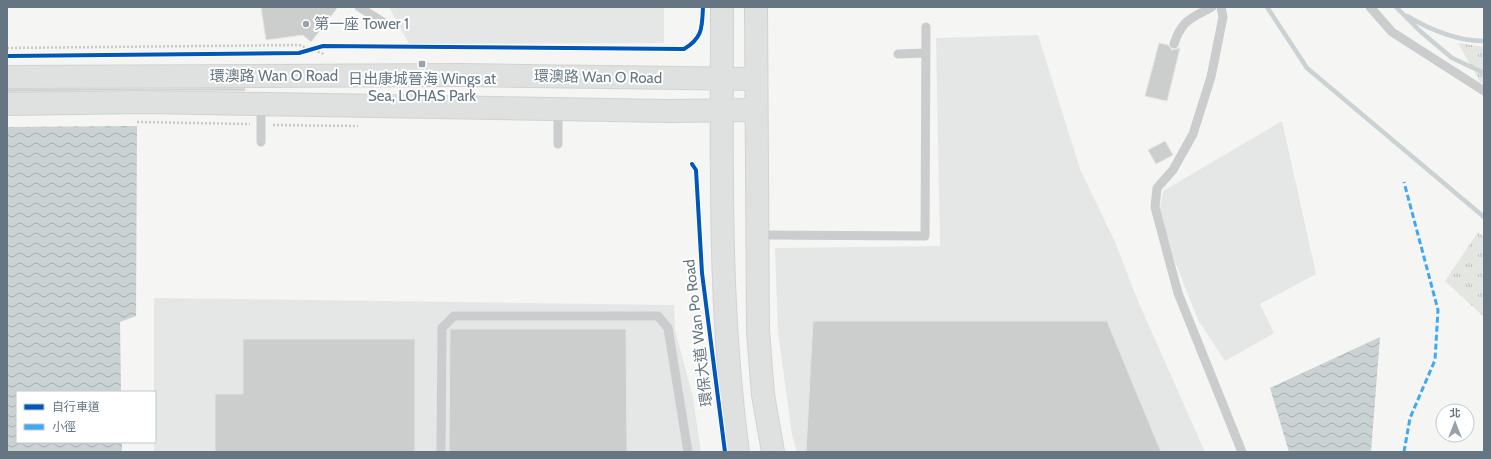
<svg xmlns="http://www.w3.org/2000/svg" width="1491" height="459" font-family="Cabin,'Noto Sans TC',sans-serif">
<style>
.built{fill:#e5e6e6}
.grass{fill:url(#grass-tufts)}
.water{fill:url(#water-waves)}
.lines{fill:none;stroke-linecap:round;stroke-linejoin:round}
.stream{stroke:#cad2d4;stroke-width:4.5}
.building{fill:#cccdcd;stroke:#e4e4e3}
.secondary-casing{stroke:#d1d2d3;stroke-width:24}
.primary-casing{stroke:#d2d2d2;stroke-width:24}
.path{stroke:#c9cac9;stroke-width:2.5;stroke-dasharray:2 2;stroke-linecap:butt}
.service{stroke:#cacccd;stroke-width:9}
.secondary{stroke:#dfe0e0;stroke-width:22}
.primary{stroke:#dfe0e0;stroke-width:22}
.quiet{stroke:#3fa9f5;stroke-width:3;stroke-dasharray:6 3;stroke-linecap:butt}
.cycleway-casing{stroke:#fff;stroke-width:6}
.cycleway{stroke:#0057b8;stroke-width:4}
.poi-dot{fill:#97a2aa;stroke:#fff;stroke-width:1.5}
.labels{text-anchor:middle;dominant-baseline:central;stroke-width:4;stroke-linejoin:round;paint-order:stroke}
.poi-label{font-size:15px;fill:#657682;stroke:#fff;text-anchor:start}
.street-label{font-size:15px;fill:#657682;stroke:#fff}
</style>
<defs>
<pattern id="grass-tufts" width="24" height="20" patternUnits="userSpaceOnUse"><rect width="24" height="20" fill="#e4e7e1"/><path d="M3 7l-1-3M5 7V3M7 7l1-3M15 17l-1-3M17 17v-4M19 17l1-3" fill="none" stroke="#bcc0bc"/></pattern>
<pattern id="water-waves" width="16" height="10" patternUnits="userSpaceOnUse"><rect width="16" height="10" fill="#cad2d4"/><path d="M0 5q4-4 8 0t8 0" fill="none" stroke="#a8afb1"/></pattern>
</defs>
<rect width="100%" height="100%" fill="#f5f5f3"/>
<path class="built" d="M389,7h275v36l-255,1z
M1038,35l42,134 35,73 23,59 67,151h-408l-5,-17 -14,-103 -3,-84 165,-2 -4,-208z
M1282,121l34,153 -56,30 14,29 -49,28 -27,-41 -24,-61 -14,-50 3,-18z
M154,298l520,7 1,25 18,67 8,55h-547z"/>
<path class="grass" d="M1458,43l26,4v37l-4,-2z
M1478,232l6,5v80l-39,-36z"/>
<path class="water" d="M137,126l-1,190 -16,6 1,70h-104v50h105v10h-115v-325z
M1380,337l-9,115h-82l-19,-64z"/>
<g class="lines">
<path class="stream" d="M1267,7l40,61 177,149
M1396,7l24,24 32,27 32,15
M1407,16c22,13 51,25 77,25"/>
</g>
<path class="building" d="M261,7h77l-27,35 -8,-7 -37,5z
M1159,43l9,2 4,5 8,-2 -13,53 -22,-5z
M245,88v3l-100,-1 -138,2v-3z
M1165,141l8,14 -17,9 -8,-14z
M813,321h294l54,131h-355z
M450,329h176l1,123h-178z
M243,339h172v113h-200v-58h28z"/>
<g class="lines">
<defs>
<path id="secondary" d="M722,7c0,149 -4,297 16,445
M756,7l2,324 5,64 10,57"/>
<path id="primary" d="M7,77l455,-2 294,4
M7,104l138,-2 523,9 88,-1"/>
</defs>
<use href="#secondary" class="secondary-casing"/>
<use href="#primary" class="primary-casing"/>
<path class="path" d="M7,48l292,-3 25,9
M137,122l113,2
M273,125l85,1
M692,164l4,6"/>
<path class="service" d="M359,7l24,15
M1221,7l2,10 -12,60 -18,57 -20,36 -16,18 -2,19 23,86 64,159
M1370,7l22,25 92,59
M1174,44c8,-24 17,-26 38,-37
M898,54l28,-1
M261,104v38
M558,109v35
M757,235l168,1 1,-209
M441,452l1,-124 12,-12h204l10,12 20,124"/>
<use href="#secondary" class="secondary"/>
<use href="#primary" class="primary"/>
<path class="quiet" d="M1404,452l6,-34 25,-58 3,-50 -34,-128"/>
<defs>
<path id="cycleway" d="M7,56l292,-3 24,-7 361,3c19,-11 18,-22 19,-42
M692,164l4,6 6,103 23,179"/>
</defs>
<use href="#cycleway" class="cycleway-casing"/>
<use href="#cycleway" class="cycleway"/>
</g>
<g class="poi-dot">
<circle cx="306" cy="24" r="4"/>
<rect x="418" y="60" width="8" height="8" rx="2"/>
</g>
<g class="labels">
<g class="poi-label">
<text x="314" y="24">第一座 Tower 1</text>
<text x="422" y="79" text-anchor="middle">日出康城晉海 Wings at<tspan x="422" dy="17">Sea, LOHAS Park</tspan></text>
</g>
<g class="street-label">
<text x="274" y="76">環澳路 Wan O Road</text>
<text transform="translate(598 77) rotate(1)">環澳路 Wan O Road</text>
<text transform="translate(698 333) rotate(-97)">環保大道 Wan Po Road</text>
</g>
</g>
<rect width="1491" height="459" fill="none" stroke="#657682" stroke-width="16"/>
<rect x="16" y="391" width="140" height="52" fill="#ffffff" stroke="#c1c8cd"/>
<rect x="24" y="404" width="20" height="6" fill="#0057b8" stroke="#c1c8cd"/>
<text x="52" y="411" font-size="12" fill="#657682">自行車道</text>
<rect x="24" y="424" width="20" height="6" fill="#3fa9f5" stroke="#c1c8cd"/>
<text x="52" y="431" font-size="12" fill="#657682">小徑</text>
<g transform="translate(1455 423)"><circle r="19" fill="#ffffff" stroke="#c1c8cd"/>
<path d="M0-3L7 15L0 10L-7 15Z" fill="#97a2aa"/>
<text y="-6" font-size="11" font-weight="bold" text-anchor="middle" fill="#657682">北</text>
</g>
</svg>
